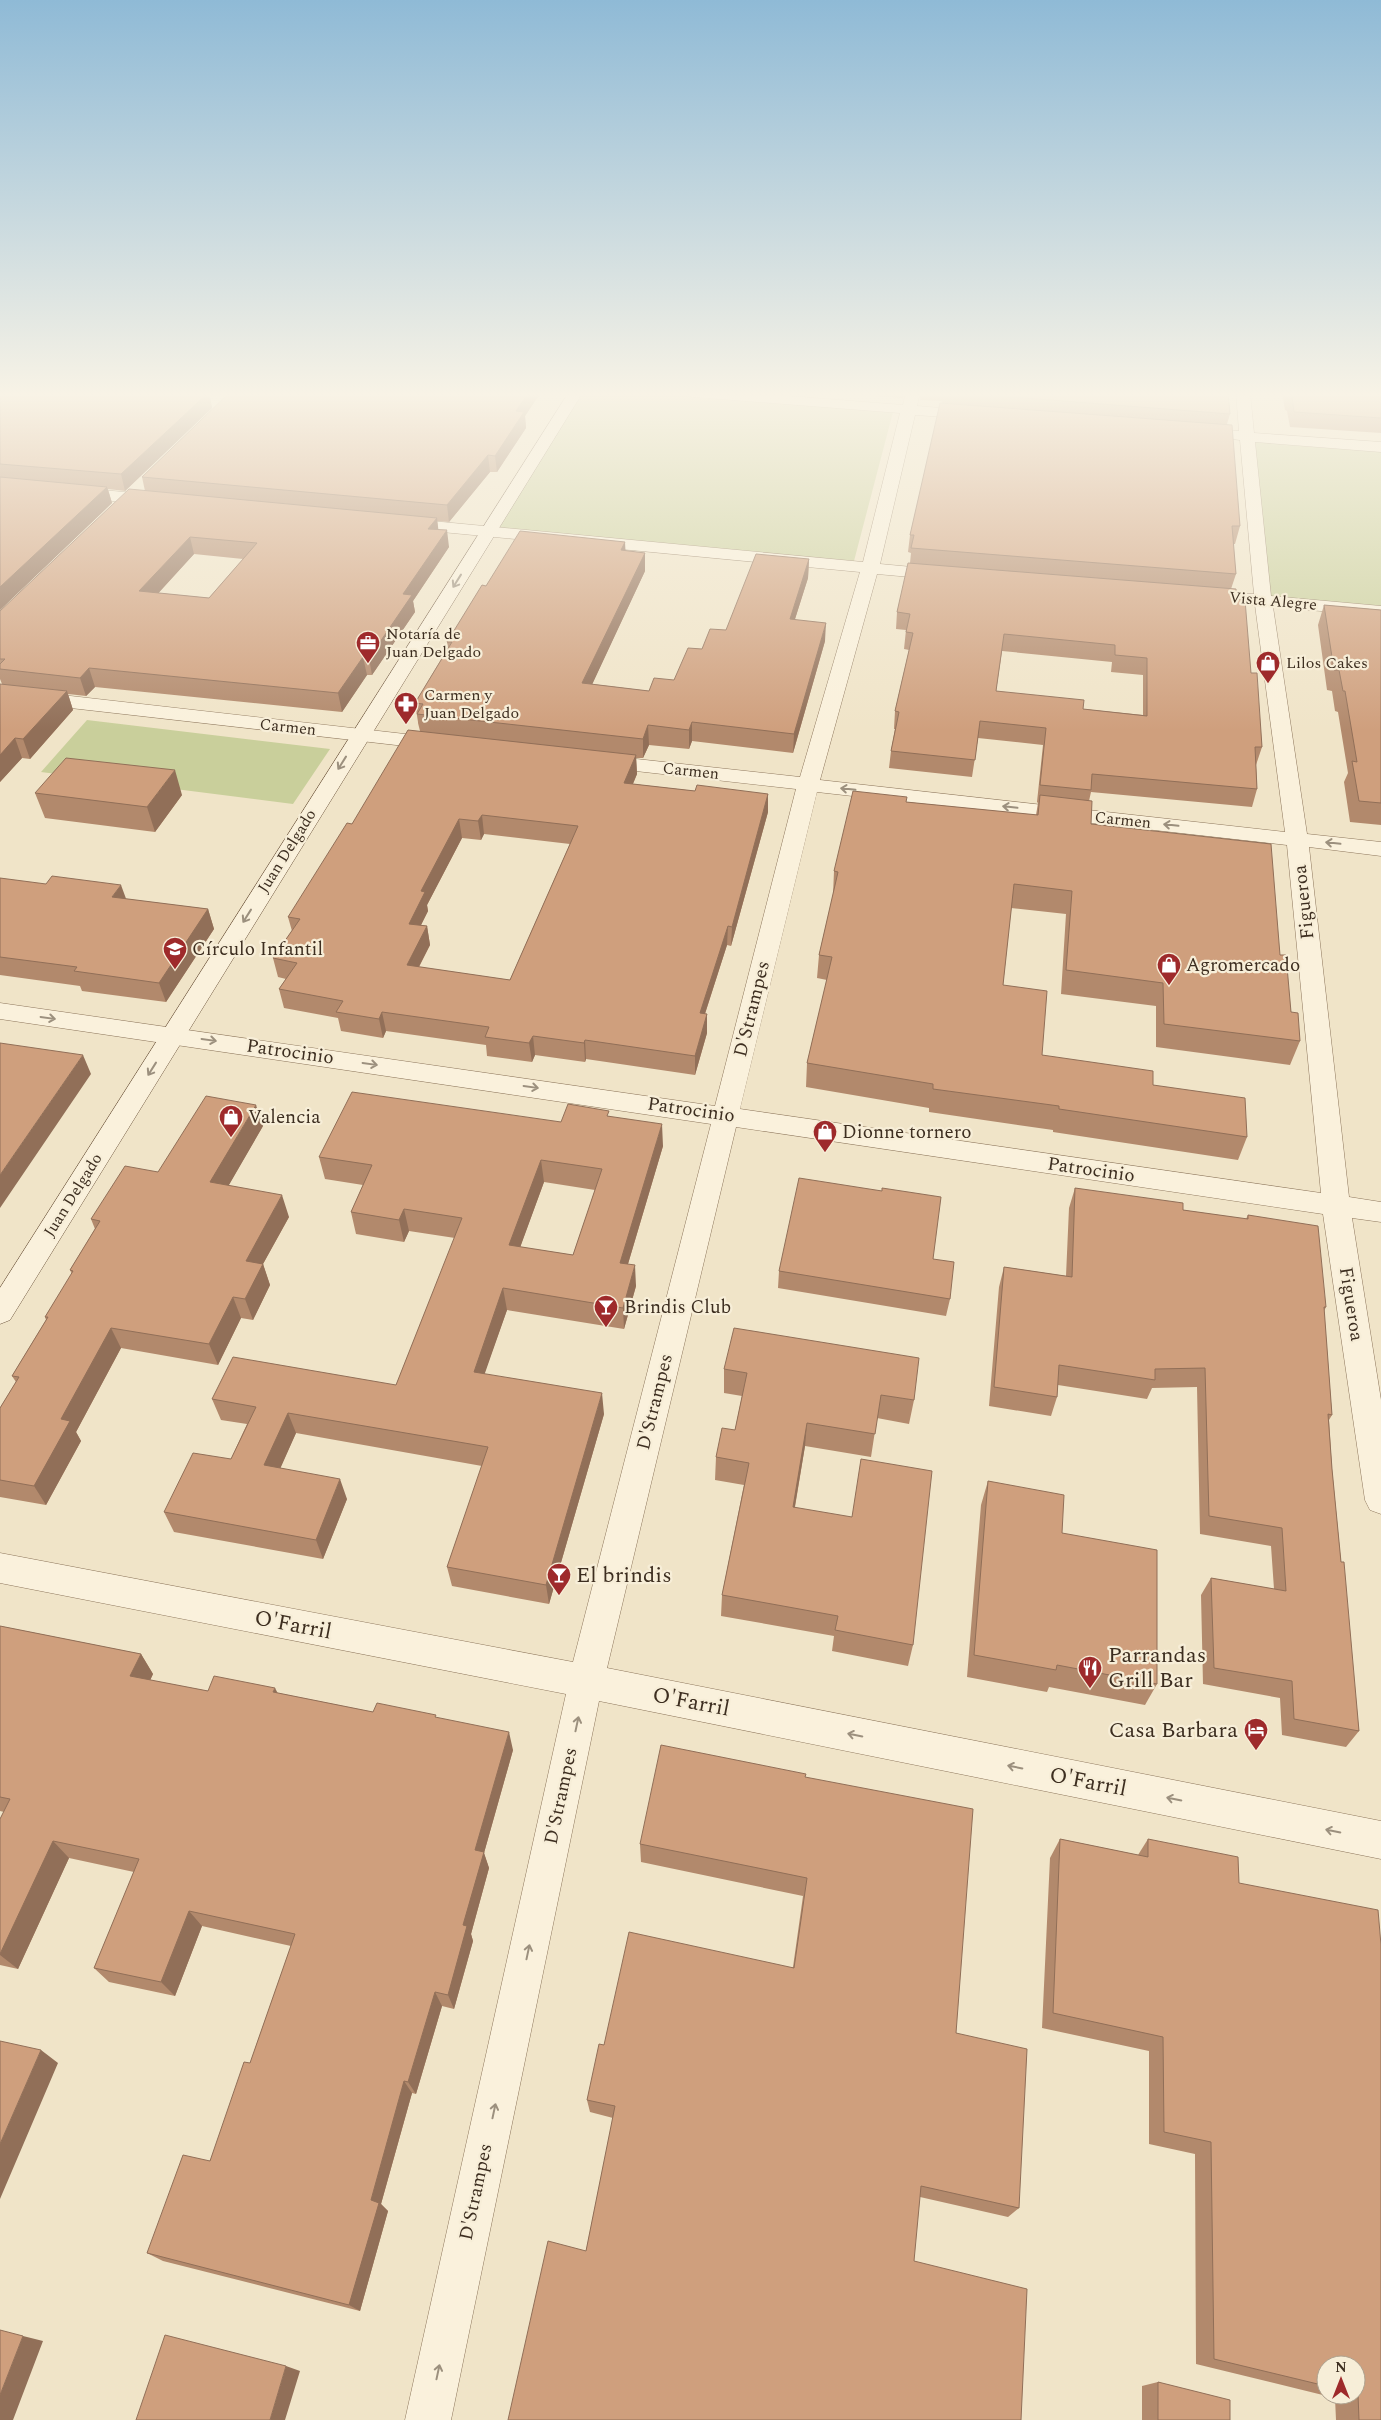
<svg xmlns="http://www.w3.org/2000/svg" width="1381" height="2420" font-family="Spectral,serif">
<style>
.green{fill:#c9cf9b}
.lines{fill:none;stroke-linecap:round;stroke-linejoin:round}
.street-casing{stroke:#8d765c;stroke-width:1}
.secondary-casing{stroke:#6f573f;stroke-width:1}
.street{fill:#faf1dc;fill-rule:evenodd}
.secondary{fill:#faf1dc;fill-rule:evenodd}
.wall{fill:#b2896c;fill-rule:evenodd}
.shaded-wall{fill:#916f58}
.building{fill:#cf9f7d;stroke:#916f58;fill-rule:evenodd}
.oneway{stroke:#9c907e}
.labels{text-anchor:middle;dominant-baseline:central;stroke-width:4.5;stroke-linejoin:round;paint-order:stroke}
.far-street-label{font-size:16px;fill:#3d2e20;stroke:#f7eed8}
.far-poi-label{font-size:16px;fill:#3d2e20;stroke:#f7eed8;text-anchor:start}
.street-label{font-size:19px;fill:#3d2e20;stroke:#f7eed8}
.poi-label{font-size:19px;fill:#3d2e20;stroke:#f7eed8;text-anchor:start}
.near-poi-label{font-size:22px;fill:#3d2e20;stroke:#f7eed8;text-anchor:start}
.near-street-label{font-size:22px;fill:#3d2e20;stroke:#f7eed8}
</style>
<rect width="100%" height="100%" fill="#f0e4c8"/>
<path class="green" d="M581,392h46l266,20 -39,149 -357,-32z
M1247,436l134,11v164l-118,-11z
M87,720l243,29 -37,55 -252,-32z"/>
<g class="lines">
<defs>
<path id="street" d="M232,392h15l-32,32h-10l-2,-3 2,-3z
M675,392h63l165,13 3,-13h14l-3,14 59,5 7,4 -7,4 -61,-4 -35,149 64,6 6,1 3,4 -3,4 -6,1 -67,-6 -57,206 465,52 -30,-227 -56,-5 -6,-1 -3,-4 3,-4 6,-1 55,4 -14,-154 -17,-2 -3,-3 8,-5 11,1 -3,-39h14l4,41 127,9v10l-126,-10 16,154 110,10v10l-108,-9 34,227 74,8v14l-72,-9 40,350 32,5v20l-29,-4 29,182v114l-11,-4 -5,-10 -42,-286 -587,-87 -129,541 774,153v38l-782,-158 -148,719h-46l161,-726 -566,-111v-30l573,109 138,-538 -711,-105v-16l715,103 81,-317 -196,-22 -7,-2 -3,-4 3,-4 7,-2 200,22 60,-205 -460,-44 -6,-1 -2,-4 2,-4 6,-1 463,44 37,-149 -218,-17zM817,792l470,53 34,348 -581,-84z
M0,481l158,14 6,2 2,3 -2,3 -6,2 -158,-14z
M0,688l440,50 7,2 3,4 -3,4 -7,2 -440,-50z"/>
<path id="secondary" d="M569,392h14l-573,928 -10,4v-36z"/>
</defs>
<use href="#street" class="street-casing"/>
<use href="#secondary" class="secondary-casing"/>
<use href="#street" class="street"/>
<use href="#secondary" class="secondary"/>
</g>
<path class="wall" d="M0,392h209l3,16 -87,83 -17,-2 4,14 -112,107z
M260,392h281l-16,24 1,12 -29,44h-7l-41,50 -12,-1 1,8 11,18 -36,54 2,11 -43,63h-5l-25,37 -247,-25 -9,9 -18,-2 5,16 -43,49 -8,-1 -22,24 2,-98 -2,-5v-68l145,-120 -3,-14 113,-81zM194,554l49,5 -34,39 -51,-5z
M817,392h87l-1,6z
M921,392h307l2,22 -3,10 13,102 -5,18h-2l3,30 -5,15 6,10 14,74 11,74 -6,18 1,24 -5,18 -161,-15 -2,9 2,23 189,131 11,57 9,29 -10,24 -134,-18v-41l-95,-12 5,-80 -55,-6 -8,77 39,70 111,30 94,52 -9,23 -185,-28v-2l-124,-18v-4l-123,-21 1,-24 20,-83 -10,-2 2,-23 14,-60 1,-24 73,-69 129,13 2,-12 -1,-1 6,-57 -65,-7 -6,39 -83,-9 2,-17 4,-22h-1l1,-18 14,-61 -5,-1 2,-19 -10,-1 1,-17 13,-49 1,-10 -3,-1 2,-17 32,-134 -22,-1zM1002,651l110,11 -1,10 32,3v40l-60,-6 -87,-18z
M1282,392h99v41l-91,-6 -3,-16 -2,-1z
M625,542v9l20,2v18l-53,113 57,7 25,-11 28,-31 24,-19 83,-71 -1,19 -13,41 30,22 -32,112 -101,-12 -3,8 -40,-4 -6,13h-7l1,16 -4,10 62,7 73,3v18l-37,134 -4,-1 -22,69h2v19l-12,42 -109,-16 -1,3 -50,-7 -3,7 -45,-6 -1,-11 -100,-14 -3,7 -42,-7 -3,-13 -54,-10 -5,-19 7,-10 -8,-2 -5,-19 19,-27 -4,-14 64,-93 68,-93 -2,-8v-1l-3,-19 33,-55 -1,-6 39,-56zM484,834l86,10 -60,136 -91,-13 11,-22 -3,-19 -6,-1 7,-14 -1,-6 35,-67 19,2z
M1324,605l57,5v215l-31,-3 -6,-40 4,-9 -10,-61 -3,-1 -3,-20 -5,-1 -9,-65z
M35,793l147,2 -27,37 -110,-14z
M0,878l126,21 82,10 6,20 -48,73 -84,-11 -2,-5 -80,-11z
M609,1116l54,30 -35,118 8,22 -12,43 -117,-19 -23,64 120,40 -55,190 -97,-18 -5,-19 35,-101 -186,-33 -16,35 67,31 -24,60 -149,-27 -10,-20 67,-53 16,-35 -26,-4 -9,-21 184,-14 59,-147 -46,-7 -5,11 -48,-8 -5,-22 12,-27 -38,-6 -6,-22 242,-35zM544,1182l51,8 -22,65 -53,-8z
M263,1126l-35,60 61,31 -26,47 7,21 -17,35 -12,-2 -23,47 -97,-17 -45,84 5,9 -35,64 -46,-8v-89l16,-26 -4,-6 34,-56 -1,-3 27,-43 -2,-4 25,-41 -4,-10 67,-47z
M1075,1188l108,22 63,9 2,-4 78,92 -2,4 8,104 -3,5 3,49 9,93 18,169 -13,16 -64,-12 -2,-37 -77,-14 -2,-89 10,-17 63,11 -3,-43 -71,-12 -3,-147 -45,1 -5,11 -89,-14 -1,12 -6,19 -62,-10 10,-119 5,-20 62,9 3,-68z
M933,1259l17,40 -4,17 -168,-28 1,-17z
M724,1369l190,31 -5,24 -32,-6 -6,39 -66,-11 -10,61 118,138 -5,21 -76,-15 2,-15 -113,-20 1,-21 22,-110 -29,-5 1,-23 19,-27 7,-34 -18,-3z
M988,1481l74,52 95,151 -12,21 -96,-18 -2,5 -80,-15 14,-172z
M0,1626l141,28 12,20 -3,6 58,11 70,2 95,19 64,6 76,32 -29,103 5,15 -18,66 2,7 -19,68 -12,-3 -26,88 -4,-1 -31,111 7,7 -28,100 -197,-50 -16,-8 63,-92 40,-98 41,-117 -89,-20 -27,70 -66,-14 -15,-14 40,-96 -65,-14 -51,111 -18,-4v-146l4,-7 -4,-1z
M805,1777l151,256 63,175 -11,9 -88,-20 -334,54 27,-133 -23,-6 -3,-12 17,-55 189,-78 10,-71 -162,-34 -1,-18z
M1060,1839l78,16 10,-16 91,44 142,537h-45l-1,-22 -139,-34 -1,-210 -46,-10v-93l-107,-23 8,-170zM1326,2365h30v30h-30z
M1158,2382l72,38h-88v-34z"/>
<path class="shaded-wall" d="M209,392l3,16 -87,83 -4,-17z
M529,392h12l-16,24 1,12 -29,44 -2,-16 21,-45z
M488,455l2,17 -41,50 -2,-17z
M107,487l5,16 -112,107v-23z
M437,518l2,17 -11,-6z
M447,530l2,17 -36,54 2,11 -43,63 -3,-17 34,-64z
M190,537l4,17 -50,55 -5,-18z
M625,542l1,18 -5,-10z
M645,553v18l-61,131 -2,-19z
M809,559l-1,19 -19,60 1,-19z
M826,623l-1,18 -32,112 1,-19z
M363,657l4,18 -25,37 -4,-19z
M89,668l6,19 -9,9 -6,-18z
M67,691l6,19 -43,49 -7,-20z
M692,722v19l-3,8v-19z
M648,725l1,20 -6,13v-19z
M15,738l7,20 -22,24v-27z
M636,755l1,19 -12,28 -1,-19z
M175,770l7,25 -27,37 -8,-25z
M768,794v18l-37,134 1,-19z
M482,815l2,19 -3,6 -3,-19z
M459,819l3,19 -35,67 1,6 -16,32 -3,-19 12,-33z
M121,885l7,19 -16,-7z
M208,909l6,20 -48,73 -7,-19z
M427,926l3,19 -20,39 -3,-19z
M728,926l-1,19 -28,87 1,-19z
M382,1012l4,19 -3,7 -4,-19z
M707,1014v19l-12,42v-19z
M533,1036l2,19 -3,7 -3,-19z
M585,1040l1,19 -1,3 -1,-19z
M83,1055l8,19 -91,134v-33z
M256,1105l7,21 -45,78 -8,-22z
M662,1124l1,22 -41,138 -2,-21z
M541,1160l3,22 -31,85 -4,-22z
M282,1195l7,22 -36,65 -7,-21z
M404,1209l5,22 -5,11 -5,-22z
M263,1264l7,21 -17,35 -8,-21z
M635,1265l1,21 -12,43 -1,-21z
M503,1288l4,22 -29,83 -4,-21z
M233,1297l8,21 -23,47 -9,-21z
M111,1328l10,20 -45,84 5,9 -35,64 -12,-19 27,-67z
M602,1393l2,21 -55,190 -3,-19z
M288,1413l8,20 -23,52 -9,-20z
M807,1423l-2,23 -14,83 2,-22z
M340,1479l7,20 -24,60 -7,-19z
M141,1654l12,20 -10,22 -13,-20z
M275,1688l10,19 -12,-15z
M509,1732l4,18 -29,103 5,15 -18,66 2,7 -19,68 -6,-14 15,-70 12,-75z
M53,1841l16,17 -51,111 -18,-14v-1z
M189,1911l13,15 -27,70 -14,-14z
M435,1992l7,14 -26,88 -8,-12z
M41,2050l17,13 -58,136v-55z
M404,2081l8,12 -31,111 7,7 -28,100 -11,-6 22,-105z
M23,2336l20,5 -30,79h-13v-25z
M286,2366l14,5 -15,49h-15z"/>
<path class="building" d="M0,392h209l-88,82 -121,-10z
M260,392h269l-13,19 8,1 -29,44 -7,-1 -41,50 -305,-28 86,-83 27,2z
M947,392h281l2,22z
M1289,392h92v26l-87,-6 -2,-16h-3z
M940,403l292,22 8,101h-8l4,48 -325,-26 3,-13h-4z
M0,477l107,10 -107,100z
M129,489l308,29 -9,11 19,1 -44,64 9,1 -43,63 -6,-1 -25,36 -249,-25 -9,10 -80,-9v-5l5,-5h-5v-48zM190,537l67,6 -48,55 -70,-7z
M520,531l105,11 -4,8 24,3 -63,130 67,8 5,-13 20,2 14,-32 14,1 8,-20 16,1 30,-76 53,5 -19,60 36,4 -32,111 -102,-12 -3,8 -41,-5 -5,14 -226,-25 6,-10 -8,-1 37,-61h-5l35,-57 4,1z
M908,563l328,26 1,10 8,1 6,73h6l5,74h-7l2,42 -165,-15 -1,16 -51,-5 6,-57 -66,-7 -5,39 -84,-9 8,-39 -4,-1 18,-78 -7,-1 4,-18 -13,-2zM1004,634l111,11v10l32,3v58l-64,-7 1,-9 -88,-9z
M1324,605l57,5v193l-22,-2 -7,-40 5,1 -12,-71h-2l-4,-21h-5z
M0,684l67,7 -44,48 -8,-1 -15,17z
M408,730l228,25 -12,28 71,8 2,-6 71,9 -36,133 -4,-1 -28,87 7,1 -12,42 -110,-16 -1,3 -51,-7 -4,7 -44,-6 4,-10 -107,-15 -3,7 -43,-7 7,-11 -64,-12 18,-26 -24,-5 27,-39 -12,-2 59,-94 5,1zM482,815l96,11 -68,154 -103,-15 20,-39 -18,-2 16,-32 -4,-1 38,-72 19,2z
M66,758l109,12 -28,37 -112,-14z
M853,791l54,6 -1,5 132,13 2,-20 52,6 -1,23 180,20 9,111h6l5,57 7,1 2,28 -136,-17 -1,-41 -97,-13 6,-79 -58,-7 -11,101 44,6 -5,64 111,16v14l92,13 2,39 -188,-28v-3l-126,-17v-5l-126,-21 25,-106 -13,-2 19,-83 -4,-1z
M52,876l69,9 -9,12 96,12 -49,74 -85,-12 3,-4 -77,-10v-79l46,6z
M0,1043l83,12 -83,120z
M352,1092l209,30 7,-18 41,7 -2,5 55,8 -42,139 15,2 -12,43 -120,-20 -29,84 128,21 -56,192 -99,-18 41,-120 -200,-34 -24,52 76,14 -24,61 -152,-28 29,-59 38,6 25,-52 -44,-8 21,-42 163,28 66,-167 -58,-9 -5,11 -48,-8 21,-47 -53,-8zM541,1160l61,9 -29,86 -64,-10z
M206,1096l50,9 -46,77 72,13 -36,66 17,3 -18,35 -12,-2 -24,47 -98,-16 -50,91 9,2 -36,65 -34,-6v-72l19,-31 -7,-1 36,-59h-3l28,-46 -3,-1 30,-49 -9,-2 34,-53 33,6z
M799,1178l83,13v-3l59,9 -8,62 21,3 -4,37 -171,-28z
M1075,1188l108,15v7l65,9v-4l70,11 8,81h-2l8,108 -4,-1 4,55 9,93h3l15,169 -65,-12 -2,-38 -78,-13 -3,-90 75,13 -4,-63 -73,-12 -4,-148 -50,1v11l-96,-15 -2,32 -63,-10 10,-120 68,10z
M734,1328l185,30 -5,42 -33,-5 -6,39 -68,-11 -14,84 59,10 9,-58 71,12 -19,174 -78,-15 3,-14 -116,-21 27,-132 -33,-6 6,-29 13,2 12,-57 -23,-4z
M988,1481l76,14 -2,38 95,17v134l-100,-19 -1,5 -82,-15z
M0,1626l141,28 -11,22 78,15 6,-15 61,12 -2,4 100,20 4,-9 59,12 -1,2 74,15 -34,118 9,2 -21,73 4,1 -19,69 -13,-3 -27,90 -4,-1 -33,119 8,3 -30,102 -202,-52 36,-98 27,6 34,-99 6,1 45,-129 -106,-23 -28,71 -67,-14 45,-109 -86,-18 -53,113v-135l10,-20 -10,-2z
M661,1745l145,29 -1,3 168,32 -17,224 71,16 -8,159 -98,-22 -7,75 113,28 -6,131h-513l40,-179 38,10 29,-145 -28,-6 12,-56 5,1 25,-113 165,36 13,-90 -167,-34z
M1060,1839l88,18v-18l90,18 1,26 139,27 3,35v475h-22l-1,-26h-2v-29h-30v21l-112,-27 -3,-217 -47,-10 -1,-95 -110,-24z
M0,2041l41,9 -41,94z
M0,2330l23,6 -23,59z
M165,2335l121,31 -16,54h-134z
M1158,2382l72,18v20h-72z"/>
<defs><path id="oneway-shaft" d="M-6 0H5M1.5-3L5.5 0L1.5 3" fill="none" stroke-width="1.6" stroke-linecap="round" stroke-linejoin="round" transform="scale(1.25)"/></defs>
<g class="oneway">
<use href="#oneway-shaft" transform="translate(457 581) rotate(122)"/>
<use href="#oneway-shaft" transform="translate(342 763) rotate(122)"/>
<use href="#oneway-shaft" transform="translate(848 789) rotate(-174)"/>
<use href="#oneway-shaft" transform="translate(1010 807) rotate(-174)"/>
<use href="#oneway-shaft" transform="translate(1171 825) rotate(-174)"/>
<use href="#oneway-shaft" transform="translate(1333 843) rotate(-174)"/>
<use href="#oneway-shaft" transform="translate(247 916) rotate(122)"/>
<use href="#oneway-shaft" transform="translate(48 1018) rotate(8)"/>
<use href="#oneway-shaft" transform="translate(209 1040) rotate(8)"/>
<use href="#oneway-shaft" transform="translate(370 1064) rotate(8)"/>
<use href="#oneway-shaft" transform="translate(152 1069) rotate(122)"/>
<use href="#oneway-shaft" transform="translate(531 1087) rotate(8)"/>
<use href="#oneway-shaft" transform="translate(577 1724) rotate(-78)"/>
<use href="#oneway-shaft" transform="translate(855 1735) rotate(-169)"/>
<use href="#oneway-shaft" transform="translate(1015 1767) rotate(-169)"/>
<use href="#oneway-shaft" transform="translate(1174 1799) rotate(-169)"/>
<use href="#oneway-shaft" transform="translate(1333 1831) rotate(-169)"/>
<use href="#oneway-shaft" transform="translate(528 1952) rotate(-78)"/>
<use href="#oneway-shaft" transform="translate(494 2111) rotate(-78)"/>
<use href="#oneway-shaft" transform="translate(438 2372) rotate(-78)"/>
</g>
<linearGradient id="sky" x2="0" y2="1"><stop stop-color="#8fbad6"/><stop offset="0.54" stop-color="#f8f3e6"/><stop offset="1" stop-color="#f8f3e6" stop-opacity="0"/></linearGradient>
<rect width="1381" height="731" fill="url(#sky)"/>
<defs>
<symbol id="office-pin" viewBox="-11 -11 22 30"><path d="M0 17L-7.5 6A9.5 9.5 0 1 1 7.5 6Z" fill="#9e2a2b" stroke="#f7eed8"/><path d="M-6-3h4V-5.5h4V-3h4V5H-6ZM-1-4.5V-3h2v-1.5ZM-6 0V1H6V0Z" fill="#fff"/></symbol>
<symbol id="shop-pin" viewBox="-11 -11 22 30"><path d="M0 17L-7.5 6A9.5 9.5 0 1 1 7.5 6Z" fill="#9e2a2b" stroke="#f7eed8"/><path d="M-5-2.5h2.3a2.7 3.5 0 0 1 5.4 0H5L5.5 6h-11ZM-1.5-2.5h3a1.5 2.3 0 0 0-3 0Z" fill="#fff"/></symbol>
<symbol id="pharmacy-pin" viewBox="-11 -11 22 30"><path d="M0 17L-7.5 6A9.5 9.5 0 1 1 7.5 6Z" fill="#9e2a2b" stroke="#f7eed8"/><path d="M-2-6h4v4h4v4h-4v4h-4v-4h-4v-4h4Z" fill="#fff"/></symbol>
<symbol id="school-pin" viewBox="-11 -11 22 30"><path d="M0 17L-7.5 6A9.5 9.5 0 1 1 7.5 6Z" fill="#9e2a2b" stroke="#f7eed8"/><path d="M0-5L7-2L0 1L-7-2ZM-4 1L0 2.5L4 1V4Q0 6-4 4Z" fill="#fff"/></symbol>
<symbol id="bar-pin" viewBox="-11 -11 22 30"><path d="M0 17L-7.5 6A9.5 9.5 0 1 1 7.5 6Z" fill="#9e2a2b" stroke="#f7eed8"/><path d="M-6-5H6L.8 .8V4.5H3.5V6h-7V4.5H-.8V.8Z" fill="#fff"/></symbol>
<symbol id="restaurant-pin" viewBox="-11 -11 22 30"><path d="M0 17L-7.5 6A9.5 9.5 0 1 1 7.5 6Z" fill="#9e2a2b" stroke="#f7eed8"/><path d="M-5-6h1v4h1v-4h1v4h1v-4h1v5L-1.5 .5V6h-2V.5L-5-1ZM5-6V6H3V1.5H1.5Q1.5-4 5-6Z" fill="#fff"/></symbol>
<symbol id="hotel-pin" viewBox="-11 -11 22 30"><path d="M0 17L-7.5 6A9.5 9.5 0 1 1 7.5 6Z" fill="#9e2a2b" stroke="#f7eed8"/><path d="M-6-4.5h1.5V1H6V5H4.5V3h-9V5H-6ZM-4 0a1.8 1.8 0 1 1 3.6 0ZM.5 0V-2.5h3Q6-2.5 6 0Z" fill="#fff"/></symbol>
</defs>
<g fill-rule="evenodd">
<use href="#office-pin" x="354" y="629" width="28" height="38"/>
<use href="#shop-pin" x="1254" y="649" width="28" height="38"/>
<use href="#pharmacy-pin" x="392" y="690" width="28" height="38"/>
<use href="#school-pin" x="161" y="935" width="28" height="38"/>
<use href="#shop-pin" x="1155" y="951" width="28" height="38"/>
<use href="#shop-pin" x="217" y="1103" width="28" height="38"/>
<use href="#shop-pin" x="811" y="1118" width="28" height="38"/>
<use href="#bar-pin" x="592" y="1293" width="28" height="38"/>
<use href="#bar-pin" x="545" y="1561" width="28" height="38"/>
<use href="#restaurant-pin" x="1076" y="1654" width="28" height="38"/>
<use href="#hotel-pin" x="1242" y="1716" width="28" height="38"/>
</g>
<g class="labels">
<g class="far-street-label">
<text transform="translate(1273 601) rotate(5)">Vista Alegre</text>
<text transform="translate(288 727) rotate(6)">Carmen</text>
<text transform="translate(691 771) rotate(6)">Carmen</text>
<text transform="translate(1123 820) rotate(6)">Carmen</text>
<text transform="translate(287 851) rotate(-58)">Juan Delgado</text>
<text transform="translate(73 1195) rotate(-58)">Juan Delgado</text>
</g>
<g class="far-poi-label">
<text x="386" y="634">Notaría de<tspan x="386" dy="18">Juan Delgado</tspan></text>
<text x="1286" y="663">Lilos Cakes</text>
<text x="424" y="695">Carmen y<tspan x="424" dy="18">Juan Delgado</tspan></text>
</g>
<g class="street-label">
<text transform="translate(1304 902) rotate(-96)">Figueroa</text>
<text transform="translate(752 1009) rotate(-76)">D'Strampes</text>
<text transform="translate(290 1052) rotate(8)">Patrocinio</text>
<text transform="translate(691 1110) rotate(8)">Patrocinio</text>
<text transform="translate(1091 1170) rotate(8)">Patrocinio</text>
<text transform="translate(1351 1304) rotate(81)">Figueroa</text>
<text transform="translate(655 1402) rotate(-76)">D'Strampes</text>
<text transform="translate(561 1796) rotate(-78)">D'Strampes</text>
<text transform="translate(476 2192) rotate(-78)">D'Strampes</text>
</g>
<g class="poi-label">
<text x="192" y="949">Círculo Infantil</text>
<text x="1186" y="965">Agromercado</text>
<text x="248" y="1117">Valencia</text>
<text x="842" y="1132">Dionne tornero</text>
<text x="624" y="1307">Brindis Club</text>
</g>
<g class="near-poi-label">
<text x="576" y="1575">El brindis</text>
<text x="1108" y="1655">Parrandas<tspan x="1108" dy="25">Grill Bar</tspan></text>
<text x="1238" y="1730" text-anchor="end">Casa Barbara</text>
</g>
<g class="near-street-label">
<text transform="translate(293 1625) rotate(11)">O'Farril</text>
<text transform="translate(691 1702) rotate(11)">O'Farril</text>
<text transform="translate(1088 1782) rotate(11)">O'Farril</text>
</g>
</g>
<g transform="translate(1341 2380)"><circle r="24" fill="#f7eed8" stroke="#ada18e"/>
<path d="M0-4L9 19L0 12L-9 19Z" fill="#9e2a2b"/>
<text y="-8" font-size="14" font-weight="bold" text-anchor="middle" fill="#3d2e20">N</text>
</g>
</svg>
